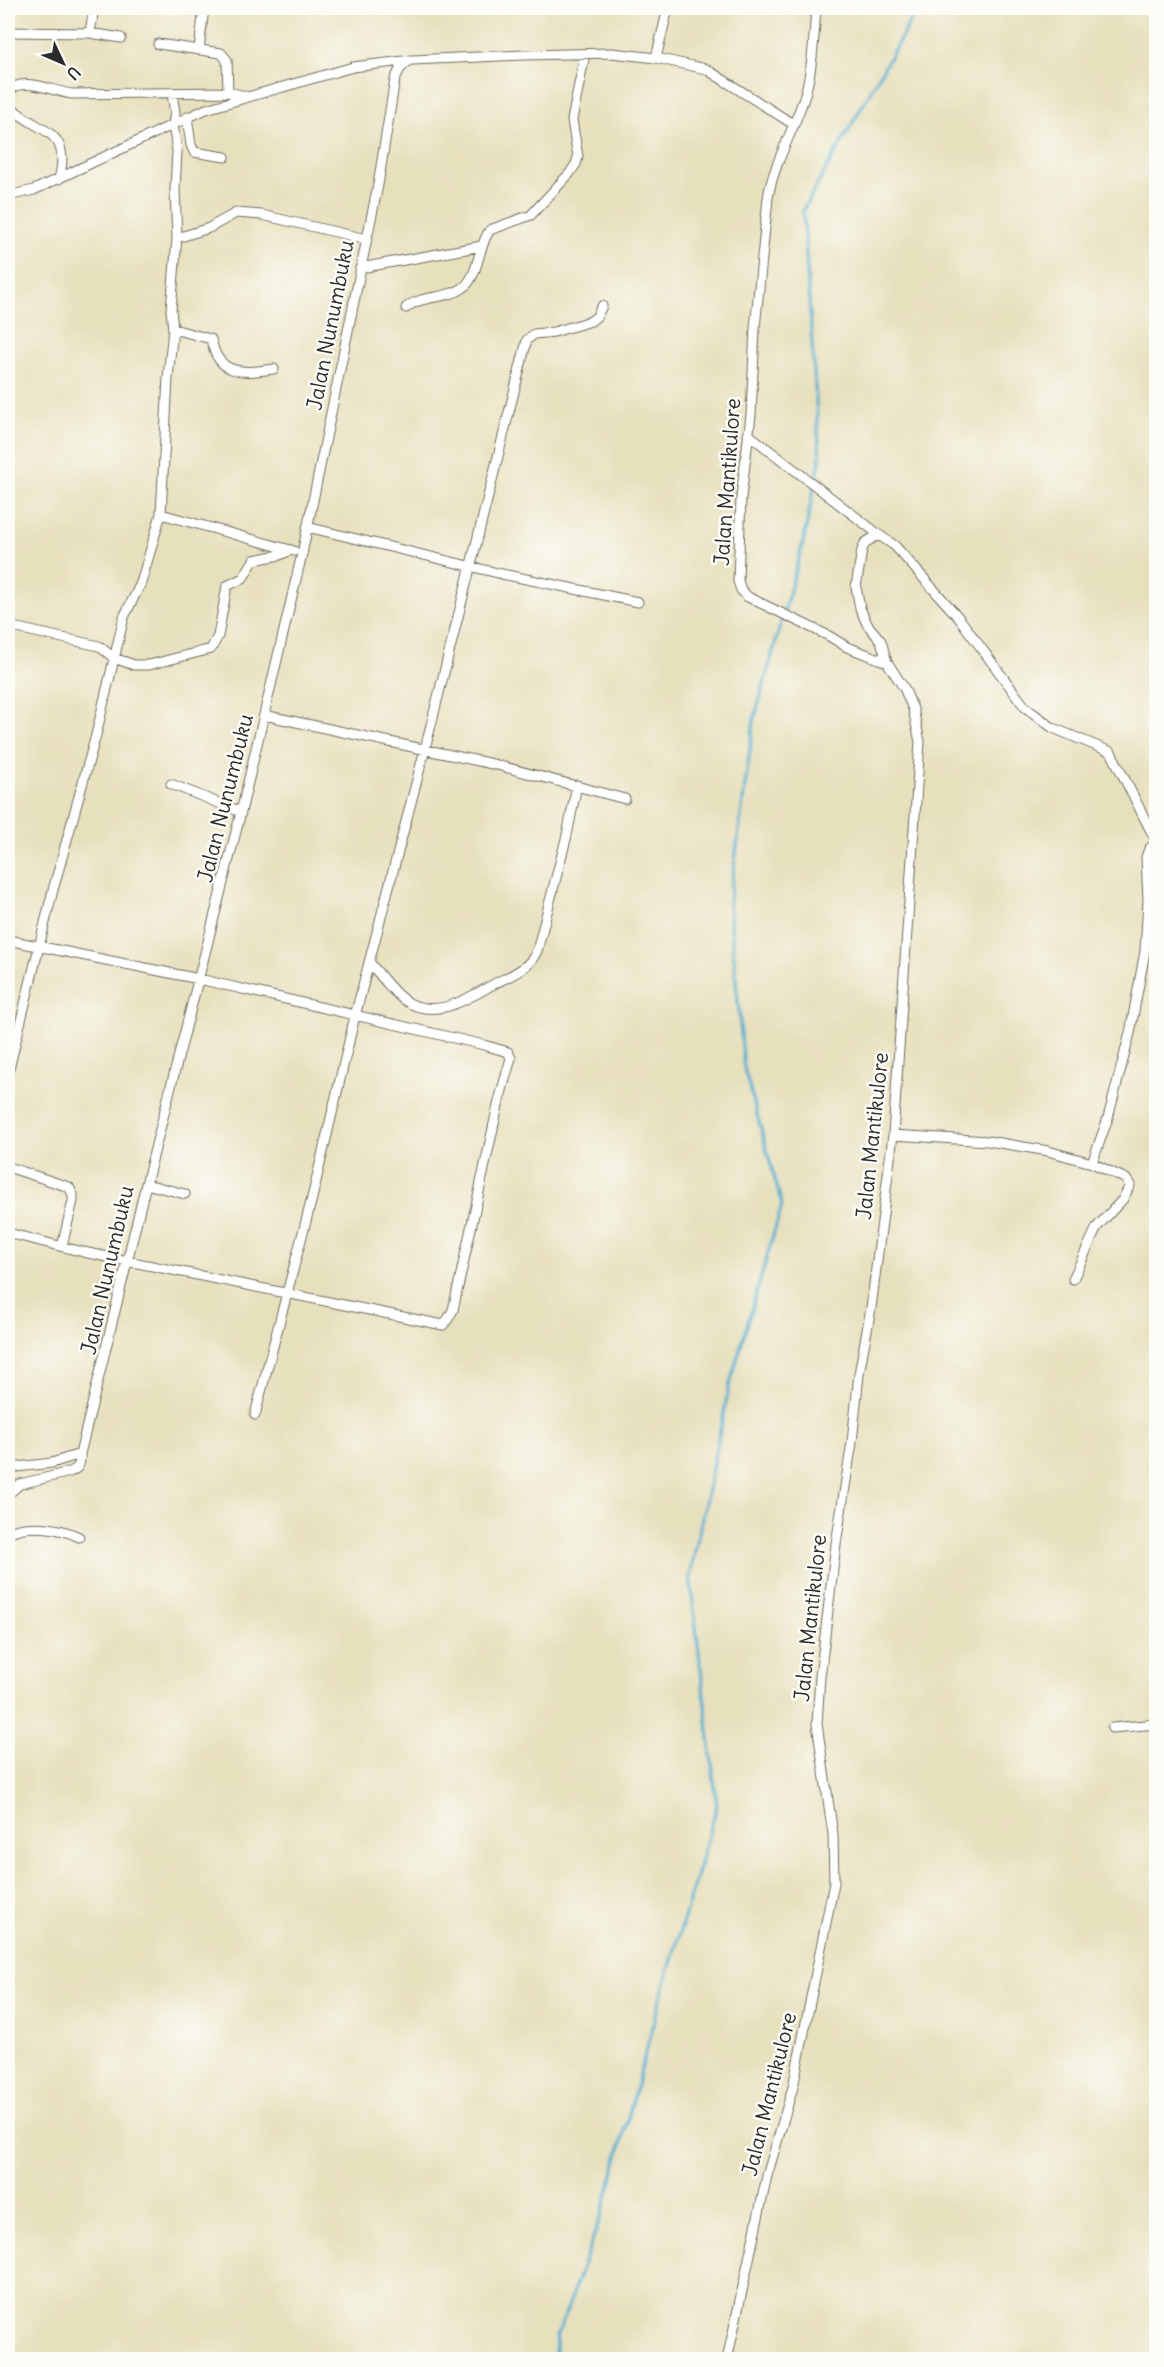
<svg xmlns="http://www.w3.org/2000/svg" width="1164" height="2367" font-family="Delius,sans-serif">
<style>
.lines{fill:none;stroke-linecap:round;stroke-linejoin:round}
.stream{stroke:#53acd0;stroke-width:3}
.street-casing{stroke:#6d6a5e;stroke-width:11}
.street{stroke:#fff;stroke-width:9}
.labels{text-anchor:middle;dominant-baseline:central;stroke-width:5;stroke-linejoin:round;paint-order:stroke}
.street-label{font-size:21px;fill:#2b2b2b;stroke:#fdfcf7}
</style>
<rect width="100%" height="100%" fill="#fdfcf7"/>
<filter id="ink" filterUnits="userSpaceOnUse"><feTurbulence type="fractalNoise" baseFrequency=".0167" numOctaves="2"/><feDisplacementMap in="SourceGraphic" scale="12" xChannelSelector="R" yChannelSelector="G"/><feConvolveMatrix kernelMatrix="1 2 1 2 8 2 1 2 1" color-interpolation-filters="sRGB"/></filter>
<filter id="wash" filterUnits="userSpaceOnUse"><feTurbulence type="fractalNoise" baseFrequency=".008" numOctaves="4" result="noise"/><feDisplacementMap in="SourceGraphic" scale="24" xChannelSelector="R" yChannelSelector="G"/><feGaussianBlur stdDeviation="1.35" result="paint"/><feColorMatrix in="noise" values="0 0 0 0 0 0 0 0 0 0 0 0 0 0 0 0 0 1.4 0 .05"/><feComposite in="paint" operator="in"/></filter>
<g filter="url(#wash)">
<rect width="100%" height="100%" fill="#e7e0bd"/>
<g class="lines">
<path class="stream" d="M816,482l4,-22 -17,-250 103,-181 10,-21
M554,2360l3,-23 47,-129 53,-198 60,-204 -27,-230 39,-189 53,-182 -38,-137 -15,-164 25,-184 49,-177 11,-55"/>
</g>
</g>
<g filter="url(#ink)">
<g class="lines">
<defs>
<path id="street" d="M8,32l82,1 31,5
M90,33l4,-25
M158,44l63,9 6,7 1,32
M199,50l5,-42
M656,58l12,-50
M8,92c14,-17 46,0 64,2l156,-2 17,4
M8,104c27,30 65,22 51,75
M187,117l4,28 3,7 31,5
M8,196l26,-6 172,-81 147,-42 59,-7 112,-5 88,-2 44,5 50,11 87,55
M177,238l32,-10 27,-15 26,2 104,24
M360,268l122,-22
M406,308c16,-14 40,-8 57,-20 16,-12 15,-43 27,-58l41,-15 39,-42 6,-9 2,-7 -6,-37 13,-66
M173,329l38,10c7,38 33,34 63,30
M748,434l134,103
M161,514l133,37
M307,527l195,47 136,28
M8,626l91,20 15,12 20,7h15l62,-16 7,-13 9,-50 16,-8 11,-18 26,-5 11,-5
M887,662l-6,-21 -14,-17 -7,-16 -4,-21 6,-37 3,-7 11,-7 6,1 13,9 64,72 66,89 28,21 58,24 45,89
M264,715l233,50 128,34
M171,784l70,28
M8,940l191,39 285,66 24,7 3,6 -12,43 -46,209 -5,9 -5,6 -360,-73 -75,-19
M369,962c11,12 22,29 35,38 32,21 62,-1 90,-16 17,-9 35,-15 43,-33l30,-116 10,-50
M8,1073l45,-183 43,-155 28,-118 17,-34 20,-69 7,-136 5,-49 -2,-19 6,-72 -2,-48 2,-39 -4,-27 2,-12 -3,-18
M893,1135l95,6 60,10 44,12 16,-45 22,-85 15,-82 3,-51 -2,-43 3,-8 7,-6
M8,1167l61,20 4,8v6l-11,45
M146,1184l39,10
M1073,1279l24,-52 26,-28 7,-14 -4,-6 -34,-16
M255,1415l57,-217 43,-182 70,-267 102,-409 7,-6 20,-2 37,-11 6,-5 5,-10
M8,1468l44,-5 28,-9
M8,1494l12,-10 50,-12c9,-4 11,-8 10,-18l66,-270 95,-372 61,-258 76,-369 17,-106 5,-10 8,-8
M8,1533c19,-10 51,-6 71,4
M1112,1728l44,-4
M727,2360l40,-184 26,-89 41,-204 -1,-49 -16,-110 3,-47 16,-133 16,-102 7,-68 12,-66 22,-173 27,-393 -7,-33 -9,-21 -17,-26 -40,-15 -18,-11 -81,-39 -7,-7 -3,-9 3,-84 10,-82 4,-87 13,-130c6,-38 28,-70 38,-107 7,-27 8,-56 10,-83"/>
</defs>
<use href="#street" class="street-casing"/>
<use href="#street" class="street"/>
</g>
</g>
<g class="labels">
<g class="street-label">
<text transform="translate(330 325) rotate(-79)">Jalan Nunumbuku</text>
<text transform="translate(727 482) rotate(-86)">Jalan Mantikulore</text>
<text transform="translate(225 798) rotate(-76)">Jalan Nunumbuku</text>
<text transform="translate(872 1136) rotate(-84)">Jalan Mantikulore</text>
<text transform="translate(107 1270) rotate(-77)">Jalan Nunumbuku</text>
<text transform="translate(810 1618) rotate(-84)">Jalan Mantikulore</text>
<text transform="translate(769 2094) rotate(-76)">Jalan Mantikulore</text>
</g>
</g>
<rect width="1164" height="2367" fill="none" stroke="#fdfcf7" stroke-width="30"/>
<g transform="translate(63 63) rotate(134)" stroke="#fdfcf7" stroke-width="4.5" paint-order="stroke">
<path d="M0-4.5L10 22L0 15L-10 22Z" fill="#2b2b2b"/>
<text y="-9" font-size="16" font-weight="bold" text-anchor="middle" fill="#2b2b2b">U</text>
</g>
</svg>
